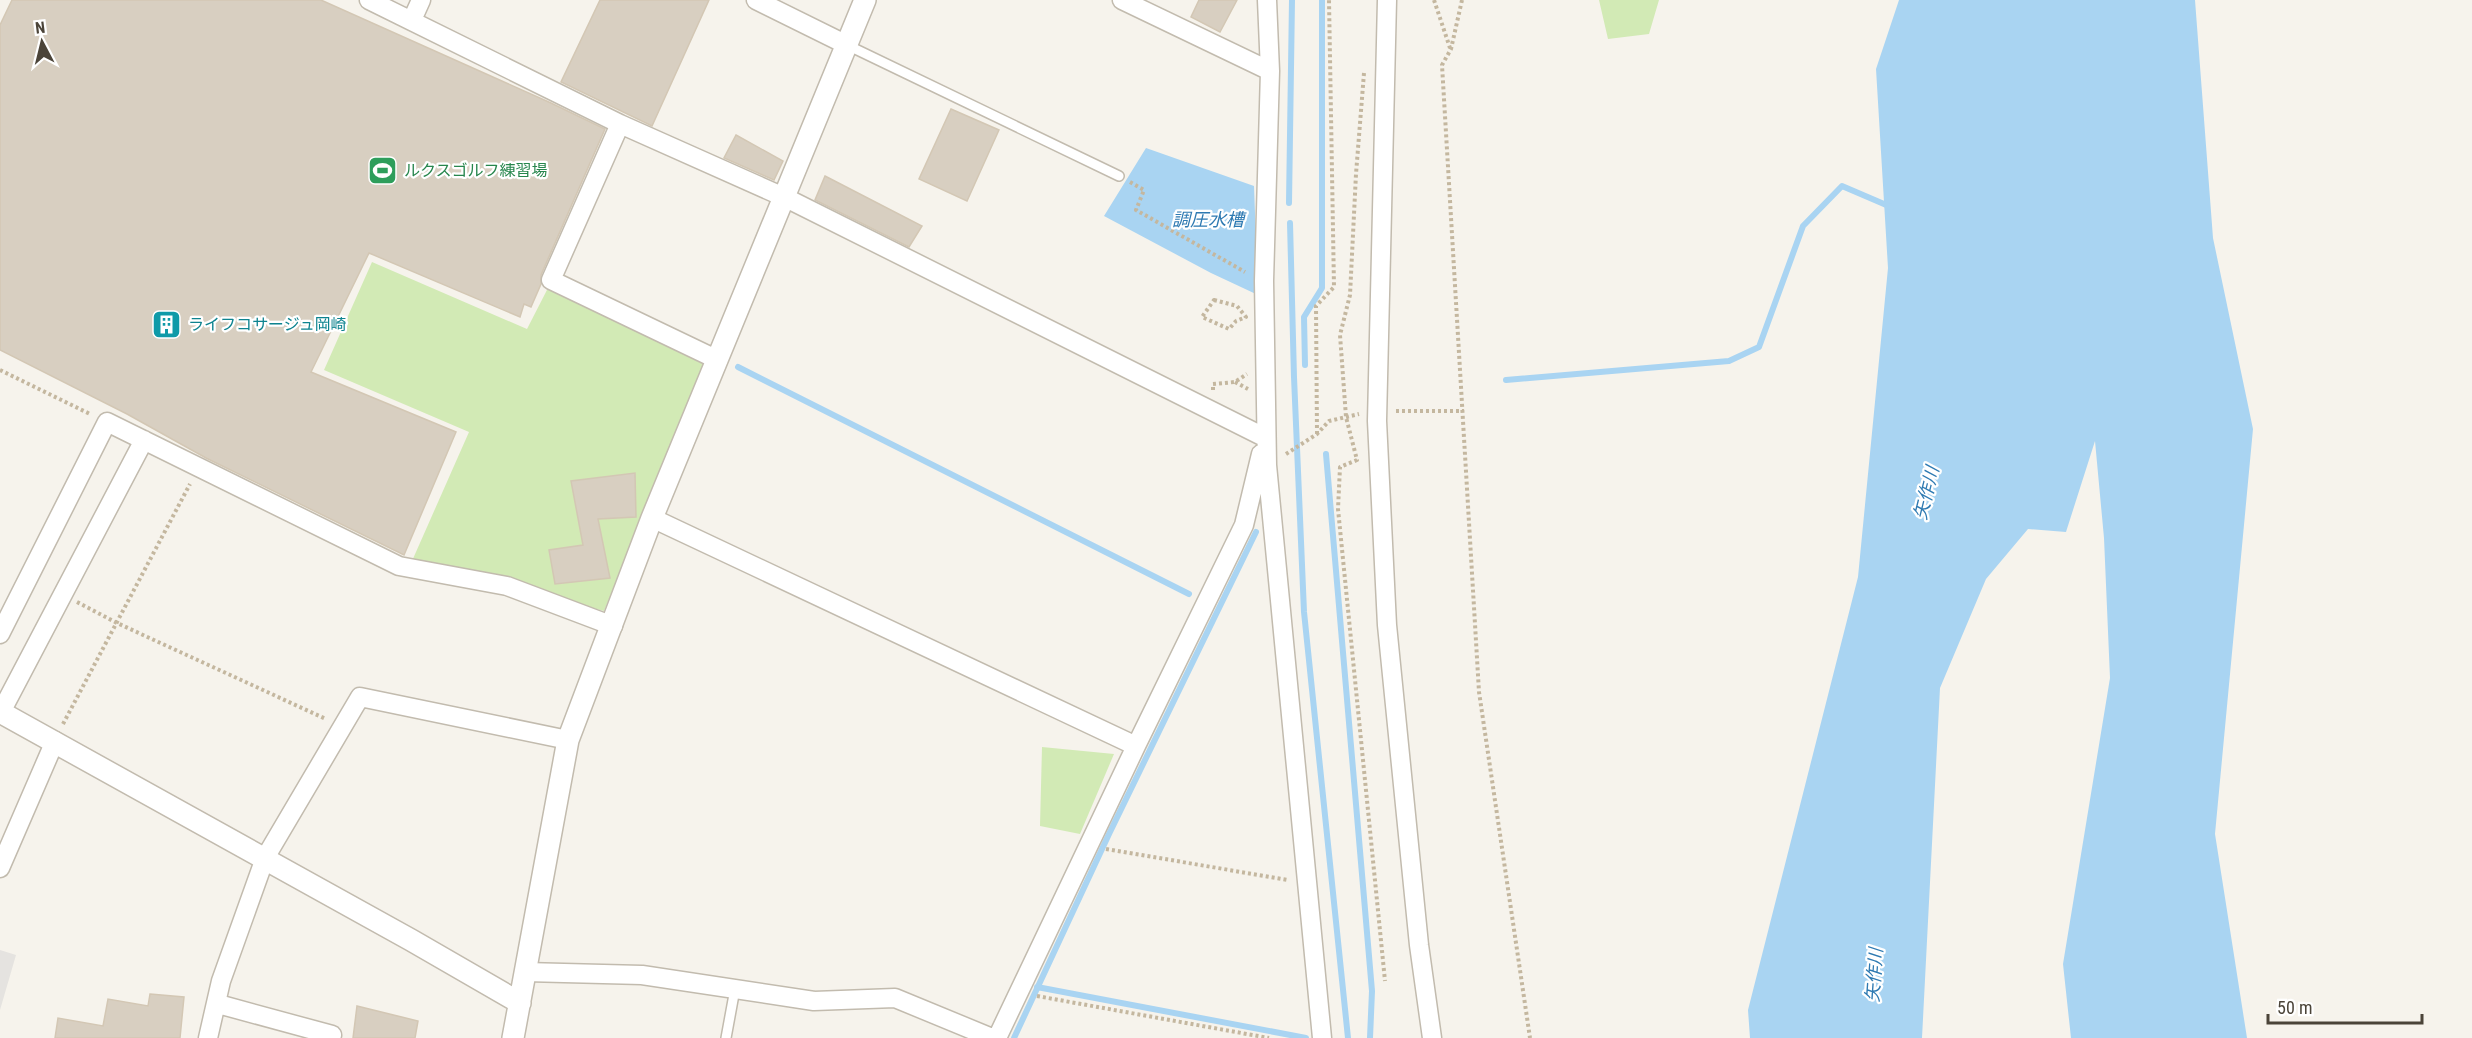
<svg xmlns="http://www.w3.org/2000/svg" width="2472" height="1038" font-family="'Roboto Condensed','Noto Sans JP',sans-serif">
<style>
.green{fill:#d2eab5}
.parking{fill:#e5e3e0}
.water{fill:#a9d4f2}
.lines{fill:none;stroke-linecap:round;stroke-linejoin:round}
.stream{stroke:#a9d4f2;stroke-width:6}
.building{fill:#d8cfc1;stroke:#d3c7b4;stroke-width:1.5}
.service-casing{stroke:#c2bbae;stroke-width:12}
.minor-casing{stroke:#c2bbae;stroke-width:21}
.tertiary-casing{stroke:#c2bbae;stroke-width:24}
.path{stroke:#c4b79f;stroke-width:4;stroke-dasharray:3 3;stroke-linecap:butt}
.service{stroke:#fff;stroke-width:9}
.minor{stroke:#fff;stroke-width:18}
.tertiary{stroke:#fff;stroke-width:21}
.labels{text-anchor:middle;dominant-baseline:central;stroke-width:4.5;stroke-linejoin:round;paint-order:stroke}
.leisure-label{font-size:16px;fill:#27864d;stroke:#fff;text-anchor:start}
.culture-label{font-size:16px;fill:#0d838f;stroke:#fff;text-anchor:start}
.water-label{font-size:18px;font-style:italic;fill:#2e7ab2;stroke:#fff}
</style>
<rect width="100%" height="100%" fill="#f6f3ec"/>
<path class="green" d="M1599,0h60l-10,34 -41,5z
M372,262l155,67 21,-41 157,77 -101,246 -192,-50 57,-129 -145,-62z
M1042,747l72,7 -34,80 -40,-8z"/>
<path class="parking" d="M0,950l16,5 -16,55z"/>
<path class="water" d="M1899,0h296l18,238 40,191 -38,405 32,204h-176l-8,-74 47,-286 -6,-140 -9,-97 -29,91 -38,-3 -42,50 -46,109 -18,350h-172l-2,-28 110,-433 30,-309 -12,-199z
M1146,148l108,38 4,109 -47,-22 -107,-57z"/>
<g class="lines">
<path class="stream" d="M1289,203l3,-203
M1290,223l4,154 10,235 44,426
M1305,365l-1,-48 18,-29v-288
M738,367l451,227
M1506,380l223,-19 30,-14 44,-121 39,-40 49,21
M1326,454l46,537 -2,47
M1037,987l269,51
M1014,1038l95,-204 147,-302"/>
</g>
<path class="building" d="M12,0h309l230,103 54,26 -64,146v9l-10,23 -7,-3 -4,13 -151,-64 -58,119 145,60 -52,123 -198,-97 -79,-44 -127,-64v-325z
M600,0h109l-57,126 -91,-44z
M1199,0h38l-17,32 -29,-15z
M951,109l48,21 -32,71 -48,-22z
M736,135l47,26 -9,19 -50,-22z
M825,176l97,50 -13,21 -94,-47z
M635,473l1,44 -38,2 12,59 -55,6 -6,-34 34,-5 -12,-64z
M150,994l34,3 -4,41h-125l3,-20 45,8 5,-27 40,7z
M357,1006l61,15 -3,17h-62z"/>
<g class="lines">
<defs>
<path id="service" d="M847,45l272,131
M726,1038l9,-49"/>
<path id="minor" d="M369,0l251,124 166,74 480,240
M756,0l91,45
M1122,0l148,71
M1267,0l3,71 -6,210 3,184 55,573
M1387,0l-10,421 10,204 32,320 13,93
M412,20l9,-20
M620,124l-69,156 167,80
M652,518l484,228
M0,634l107,-212 292,144 108,20 106,40
M1,712l143,-272
M0,868l55,-127
M525,972l117,3 172,26 81,-3 97,40
M218,1004l114,31
M208,1038l13,-57 44,-123 95,-161 208,43
M997,1038l139,-292 108,-221 17,-71"/>
<path id="tertiary" d="M0,712l411,228 109,63
M513,1038l55,-298 84,-222 213,-518"/>
</defs>
<use href="#service" class="service-casing"/>
<use href="#minor" class="minor-casing"/>
<use href="#tertiary" class="tertiary-casing"/>
<path class="path" d="M1434,0l16,48
M1462,0l-11,49 -9,16 37,627 51,346
M1364,73l-8,101 -6,121 -10,40 6,82 11,43 -17,7 -2,42 47,472
M1130,182l14,8 -8,20 109,62
M1214,300l23,6 9,11 -10,4 -7,8 -27,-12z
M0,370l90,44
M1235,382l13,7
M1213,390v-6l22,-2 12,-8
M1396,411h68
M1317,434l-1,-128 18,-19 -5,-287
M1286,454l31,-20 12,-13 30,-7
M77,602l40,21 209,96
M63,724l127,-240
M1106,849l182,31
M1037,996l232,42"/>
<use href="#service" class="service"/>
<use href="#minor" class="minor"/>
<use href="#tertiary" class="tertiary"/>
</g>
<defs>
<symbol id="stadium-square" viewBox="-11 -11 22 22"><rect x="-9" y="-9" width="18" height="18" rx="4" fill="#2e9e5b" stroke="#fff"/><path d="M0-5a6.5 5 0 1 0 0 10a6.5 5 0 1 0 0-10ZM-3.5-1.8h7v3.6h-7Z" fill="#fff"/></symbol>
<symbol id="building-square" viewBox="-11 -11 22 22"><rect x="-9" y="-9" width="18" height="18" rx="4" fill="#0f9aa8" stroke="#fff"/><path d="M-4-6H4V6H1V3H-1V6H-4ZM-2.5-4.3h1.7v1.8h-1.7ZM.8-4.3h1.7v1.8H.8ZM-2.5-1h1.7V.8h-1.7ZM.8-1h1.7V.8H.8Z" fill="#fff"/></symbol>
</defs>
<g fill-rule="evenodd">
<use href="#stadium-square" x="366" y="154" width="33" height="33"/>
<use href="#building-square" x="150" y="308" width="33" height="33"/>
</g>
<g class="labels">
<g class="leisure-label">
<text x="404" y="170">ルクスゴルフ練習場</text>
</g>
<g class="culture-label">
<text x="188" y="324">ライフコサージュ岡崎</text>
</g>
<g class="water-label">
<text x="1208" y="219">調圧水槽</text>
<text transform="translate(1926 493) rotate(-76)">矢作川</text>
<text transform="translate(1874 975) rotate(-86)">矢作川</text>
</g>
</g>
<g transform="translate(42 42) rotate(353)" stroke="#ffffff" stroke-width="4.5" paint-order="stroke">
<path d="M0-4.5L10 22L0 15L-10 22Z" fill="#4b4439"/>
<text y="-9" font-size="16" font-weight="bold" text-anchor="middle" fill="#4b4439">N</text>
</g>
<path d="M2268 1014v9h154v-9" fill="none" stroke="#4b4439" stroke-width="3"/>
<text x="2277" y="1014" font-size="18" fill="#4b4439" stroke="#ffffff" stroke-width="4.5" paint-order="stroke">50 m</text>
</svg>
